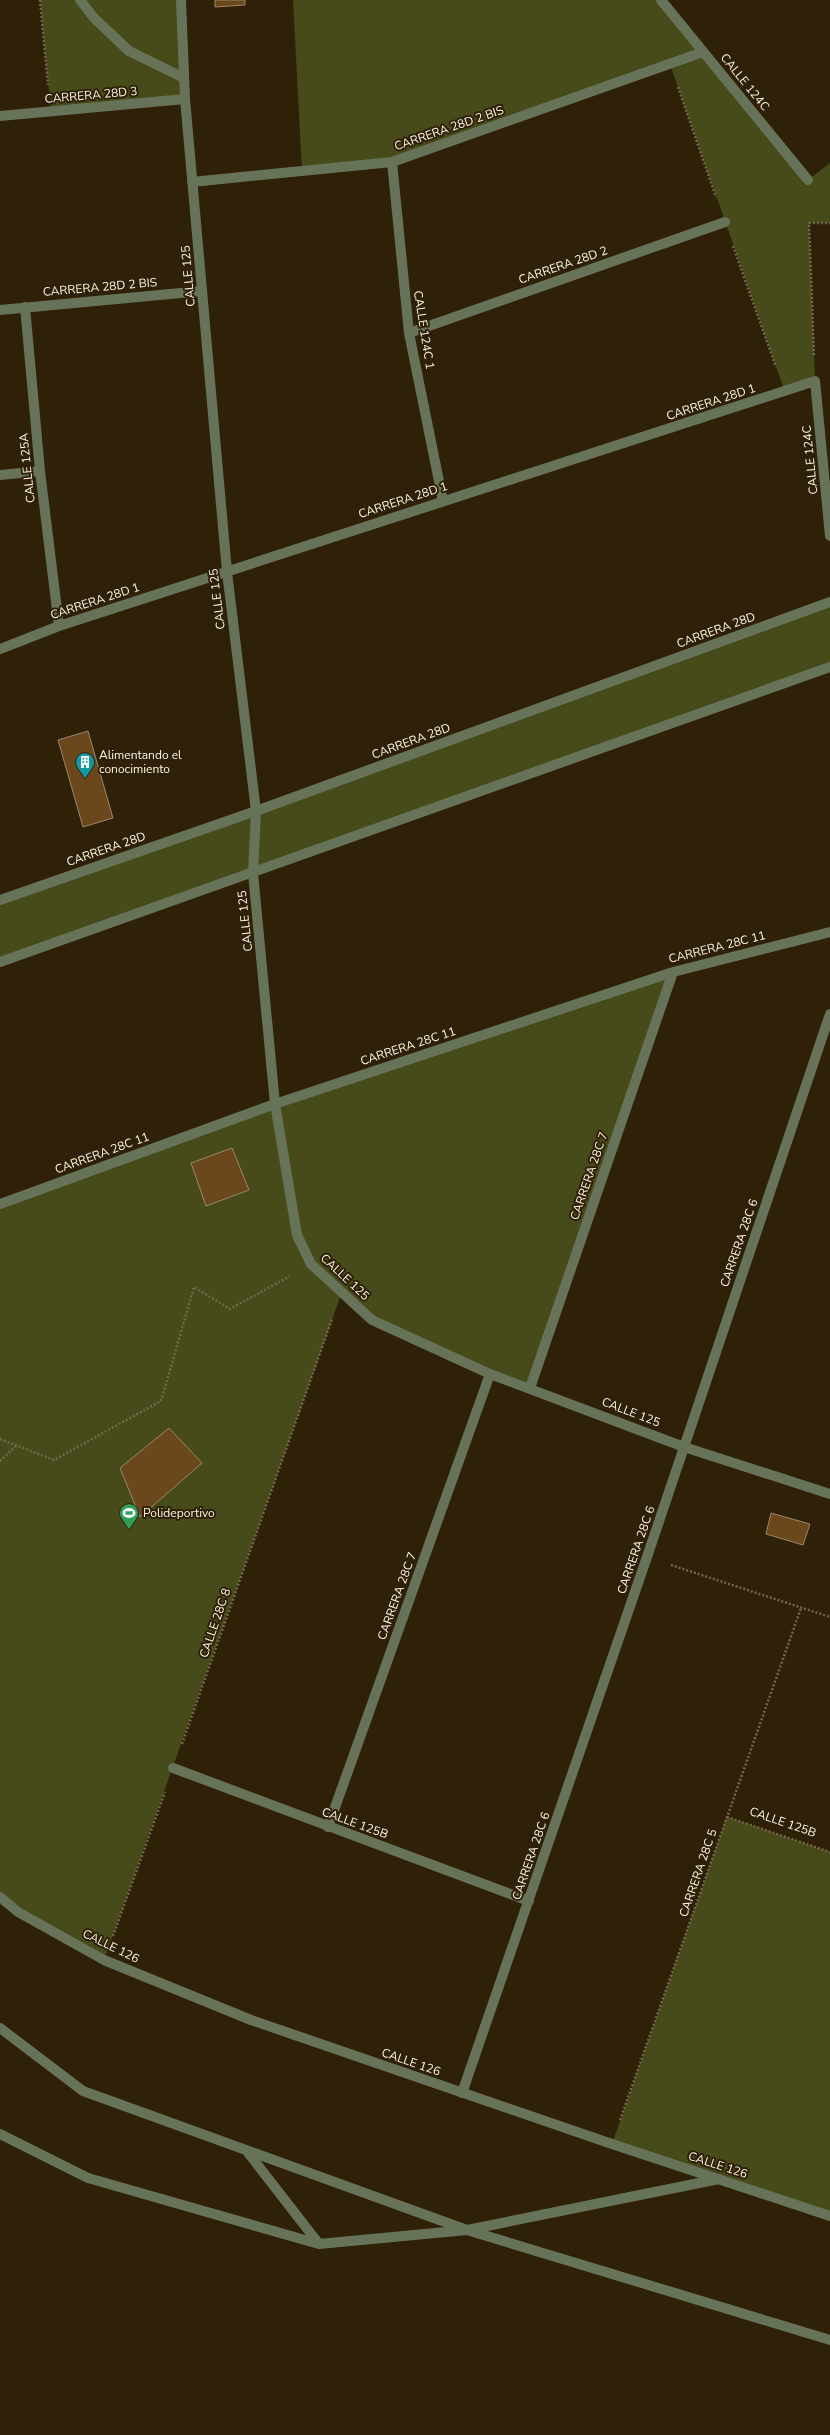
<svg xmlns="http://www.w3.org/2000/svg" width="830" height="2435" font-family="'Nunito Sans',sans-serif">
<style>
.green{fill:#464b19}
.building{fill:#6b481b;stroke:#9b856c}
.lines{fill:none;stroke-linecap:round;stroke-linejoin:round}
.path{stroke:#71664f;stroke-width:2.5;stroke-dasharray:2 2;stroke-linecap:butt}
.minor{stroke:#677358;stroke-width:10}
.tertiary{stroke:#677358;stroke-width:10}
.labels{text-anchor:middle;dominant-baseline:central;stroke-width:4;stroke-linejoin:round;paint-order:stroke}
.street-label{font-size:12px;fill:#fcf3e4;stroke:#2e2107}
.poi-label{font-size:12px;fill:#fcf3e4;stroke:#2e2107;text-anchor:start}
</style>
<rect width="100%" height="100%" fill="#2e2107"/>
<path class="green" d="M40,0h141l4,99 -134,12z
M293,0h368l147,180 22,-17v60h-21l6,158 -30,11 -115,-328 -278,98 -90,9z
M830,602v65l-830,295v-62z
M673,972l-143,416 -158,-68 -30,-28 -238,668 -104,-63v-693z
M727,1817l103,35v364l-218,-72z"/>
<path class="building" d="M215,0h30v5l-30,2z
M88,731l25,87 -30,9 -25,-87z
M232,1148l17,42 -43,16 -15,-43z
M169,1428l33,35 -62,54 -20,-49z
M771,1513l39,11 -7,21 -37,-11z"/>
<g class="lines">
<path class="path" d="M40,0l8,85
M678,87l38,110
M733,246l43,121
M814,355l-5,-132h21
M0,1439l54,21 107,-59 33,-114 36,22 60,-33
M0,1461l16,-15
M671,1565l159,52
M182,1744l150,-425
M727,1817l103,35
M113,1936l52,-144
M620,2120l181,-512"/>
<path class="minor" d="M80,0l14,18 35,33 55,27
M181,0l4,99 42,473 29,239 -3,62 22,231 22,131 14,29 61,56 118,54 194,73 146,47
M661,0l147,180
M0,116l185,-17
M392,162l17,171 34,168
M192,182l200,-20 311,-110
M25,307l15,164 19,155
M0,310l202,-19
M409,333l316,-111
M0,475l40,-4
M0,649l59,-23 756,-245 15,155
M0,1204l275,-100 398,-132 157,-40
M530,1388l143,-416
M173,1768l356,133
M328,1827l162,-453
M0,2028l83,63 384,139 363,110
M462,2093l185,-536 183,-543
M0,2134l88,44 231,66 148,-14 252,-51
M246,2150l73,94"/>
<path class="tertiary" d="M0,900l256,-89 574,-209
M0,962l830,-295
M0,1897l18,15 86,48 147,60 361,124 218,72"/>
</g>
<defs>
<symbol id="building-pin" viewBox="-11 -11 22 30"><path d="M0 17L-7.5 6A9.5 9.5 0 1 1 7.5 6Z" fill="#0f9aa8" stroke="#2e2107"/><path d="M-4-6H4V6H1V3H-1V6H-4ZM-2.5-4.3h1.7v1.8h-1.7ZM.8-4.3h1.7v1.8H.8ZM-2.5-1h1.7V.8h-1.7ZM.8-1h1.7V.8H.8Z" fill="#fff"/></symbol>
<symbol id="stadium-pin" viewBox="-11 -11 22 30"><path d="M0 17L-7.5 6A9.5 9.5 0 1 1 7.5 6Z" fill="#2e9e5b" stroke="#2e2107"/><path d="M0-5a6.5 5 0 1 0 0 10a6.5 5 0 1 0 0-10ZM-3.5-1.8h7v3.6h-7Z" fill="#fff"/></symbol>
</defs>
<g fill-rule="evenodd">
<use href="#building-pin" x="74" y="751" width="22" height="30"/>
<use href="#stadium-pin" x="118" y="1502" width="22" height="30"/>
</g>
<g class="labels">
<g class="street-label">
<text transform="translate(745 82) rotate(51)">CALLE 124C</text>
<text transform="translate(91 95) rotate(-5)">CARRERA 28D 3</text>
<text transform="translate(449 128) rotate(-19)">CARRERA 28D 2 BIS</text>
<text transform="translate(563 265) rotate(-19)">CARRERA 28D 2</text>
<text transform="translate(188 276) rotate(-95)">CALLE 125</text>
<text transform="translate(100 287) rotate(-5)">CARRERA 28D 2 BIS</text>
<text transform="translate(424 330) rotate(81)">CALLE 124C 1</text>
<text transform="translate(711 402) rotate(-18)">CARRERA 28D 1</text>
<text transform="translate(810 460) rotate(-96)">CALLE 124C</text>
<text transform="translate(27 468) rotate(-96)">CALLE 125A</text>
<text transform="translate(403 500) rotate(-18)">CARRERA 28D 1</text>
<text transform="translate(217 599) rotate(-97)">CALLE 125</text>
<text transform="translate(95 601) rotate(-18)">CARRERA 28D 1</text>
<text transform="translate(716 630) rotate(-20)">CARRERA 28D</text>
<text transform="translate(411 741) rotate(-20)">CARRERA 28D</text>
<text transform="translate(106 849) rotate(-19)">CARRERA 28D</text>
<text transform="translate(245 921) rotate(-96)">CALLE 125</text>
<text transform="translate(717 947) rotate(-14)">CARRERA 28C 11</text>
<text transform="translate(408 1046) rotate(-18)">CARRERA 28C 11</text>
<text transform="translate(102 1153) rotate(-20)">CARRERA 28C 11</text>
<text transform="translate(589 1176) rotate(-71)">CARRERA 28C 7</text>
<text transform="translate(739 1243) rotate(-71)">CARRERA 28C 6</text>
<text transform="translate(345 1277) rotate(43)">CALLE 125</text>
<text transform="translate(631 1412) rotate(21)">CALLE 125</text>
<text transform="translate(636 1550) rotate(-71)">CARRERA 28C 6</text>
<text transform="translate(397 1596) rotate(-70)">CARRERA 28C 7</text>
<text transform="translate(215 1623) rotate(-71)">CALLE 28C 8</text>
<text transform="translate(783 1822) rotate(19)">CALLE 125B</text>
<text transform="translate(355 1823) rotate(20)">CALLE 125B</text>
<text transform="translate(531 1856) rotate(-71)">CARRERA 28C 6</text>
<text transform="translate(698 1873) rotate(-71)">CARRERA 28C 5</text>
<text transform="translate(111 1946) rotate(26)">CALLE 126</text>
<text transform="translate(411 2062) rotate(19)">CALLE 126</text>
<text transform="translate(718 2165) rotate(18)">CALLE 126</text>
</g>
<g class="poi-label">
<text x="99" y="755">Alimentando el<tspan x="99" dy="14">conocimiento</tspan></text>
<text x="143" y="1513">Polideportivo</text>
</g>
</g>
</svg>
